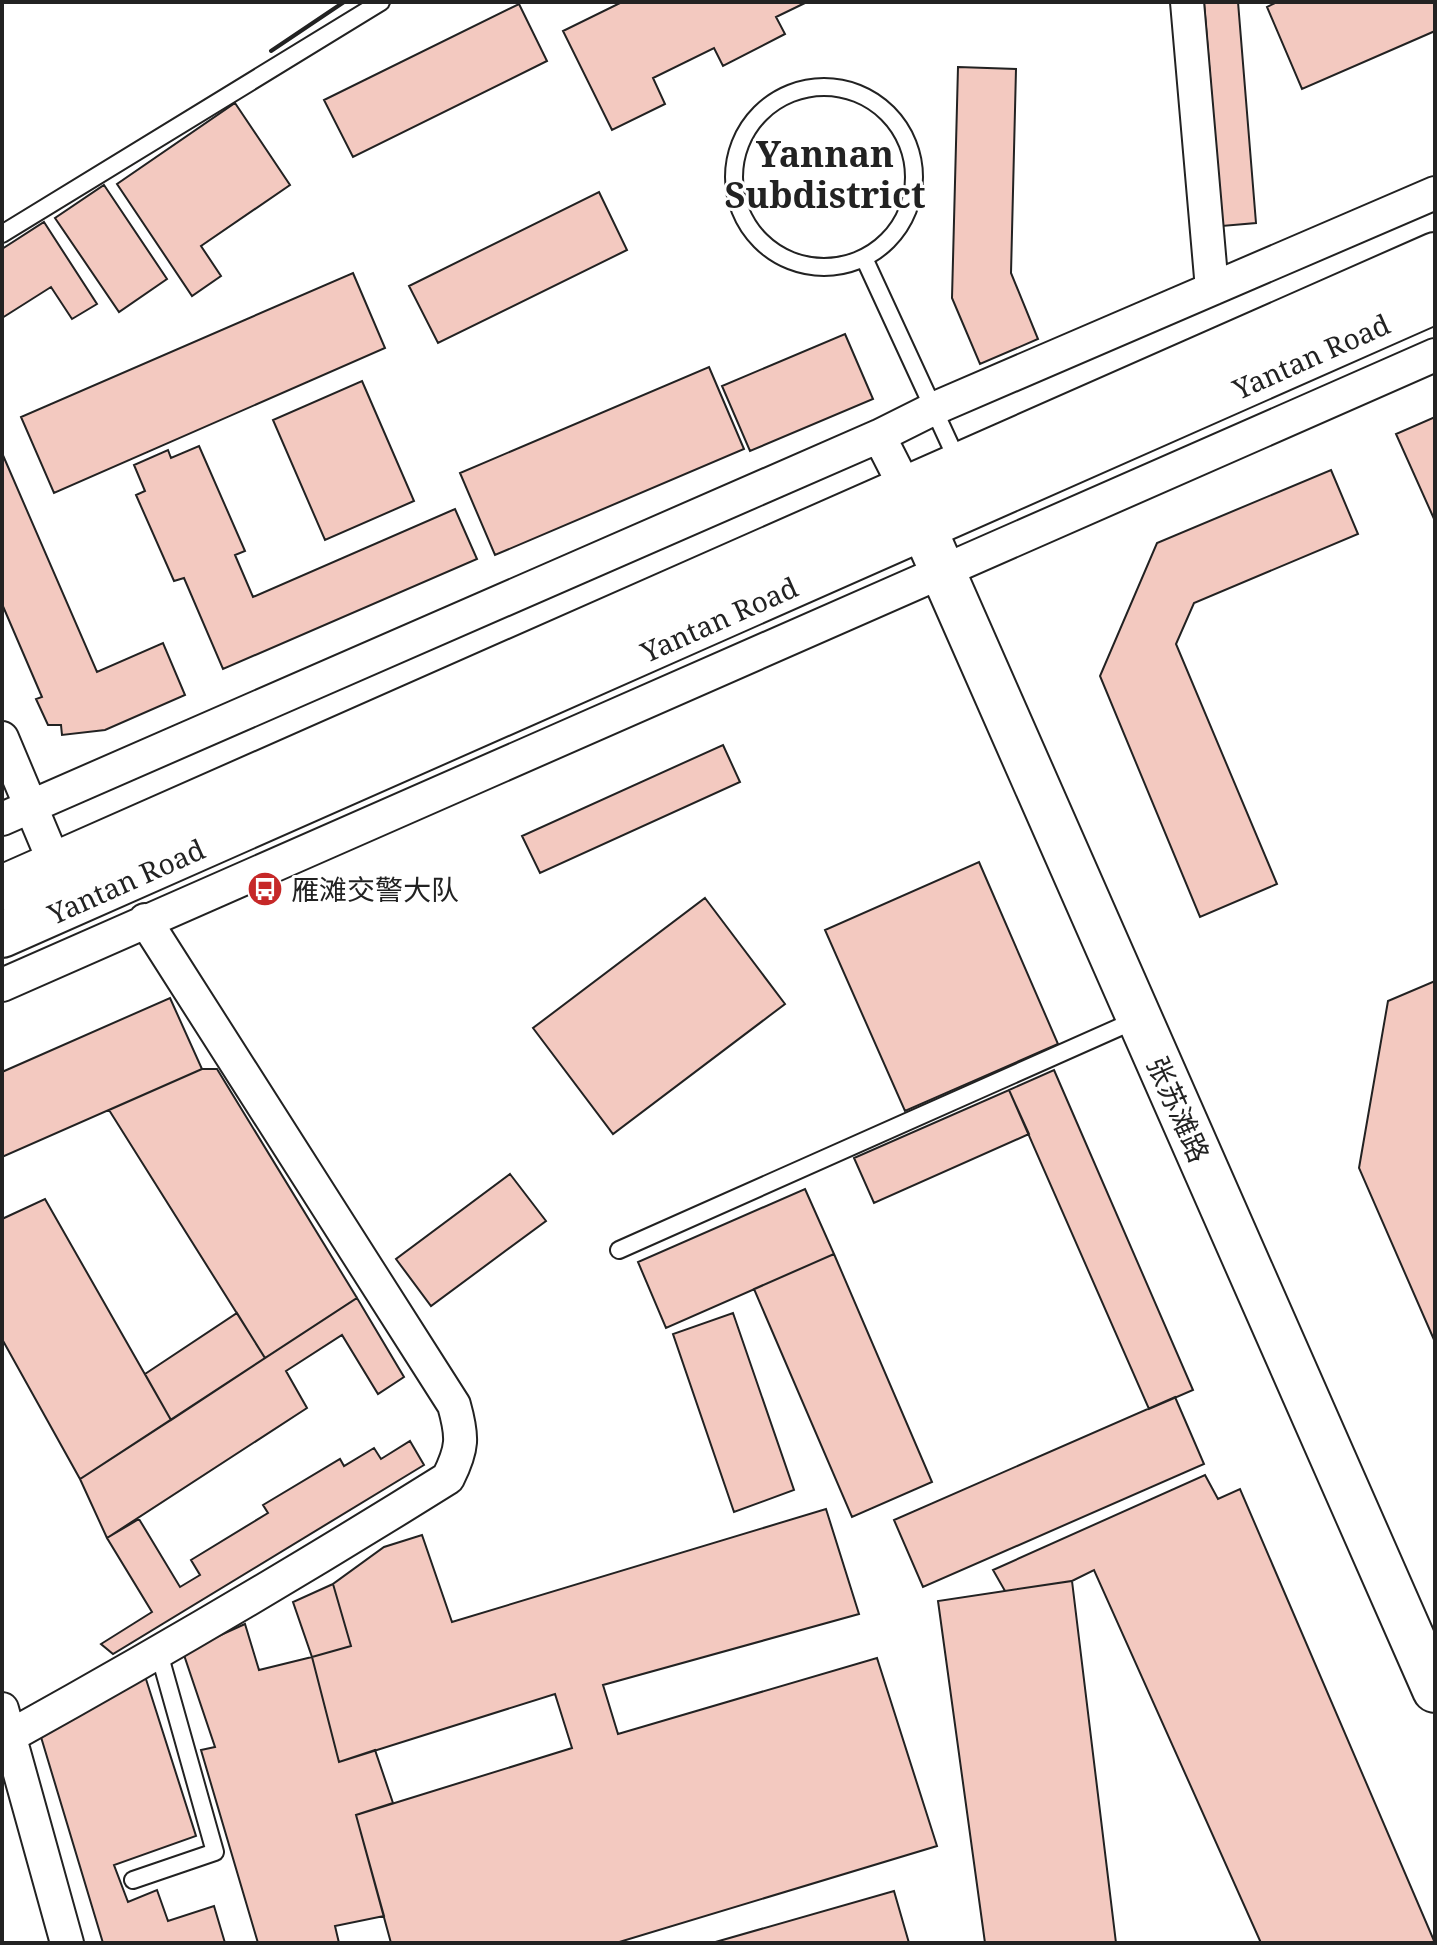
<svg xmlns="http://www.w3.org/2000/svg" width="1437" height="1945" font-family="'Noto Serif','Noto Sans SC',serif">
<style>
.building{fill:#f3c9c0;stroke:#222;stroke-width:2}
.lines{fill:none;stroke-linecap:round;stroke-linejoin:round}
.lane-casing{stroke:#222;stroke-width:20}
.street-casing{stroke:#222;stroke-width:36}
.secondary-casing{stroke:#222;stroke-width:48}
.lane{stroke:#fff;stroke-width:16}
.street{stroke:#fff;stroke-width:32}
.secondary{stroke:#fff;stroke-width:44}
.wall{stroke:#222;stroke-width:4}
.labels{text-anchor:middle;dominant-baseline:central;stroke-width:6;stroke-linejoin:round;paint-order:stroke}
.street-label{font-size:28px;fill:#222;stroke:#fff}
.poi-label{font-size:28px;fill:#222;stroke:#fff;text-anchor:start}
.district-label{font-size:36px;font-weight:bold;fill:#222;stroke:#fff}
</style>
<rect width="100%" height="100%" fill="#fff"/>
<path class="building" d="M622,2h185l-31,15 9,17 -62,32 -9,-18 -61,30 12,26 -53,26 -49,-99z
M1204,2h34l18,221 -34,3z
M1277,2h158v29l-133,58 -35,-82z
M519,4l28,57 -194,96 -29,-57z
M958,67l58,2 -5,204 27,66 -58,25 -28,-66z
M235,103l55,82 -89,61 20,30 -29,20 -75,-112z
M104,185l63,94 -48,33 -64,-94z
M599,192l28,58 -189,93 -29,-57z
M44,222l53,82 -25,15 -21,-32 -49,31v-69z
M353,273l32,75 -331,145 -33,-76z
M845,334l28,65 -123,52 -28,-65z
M709,367l35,82 -249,106 -35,-82z
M362,381l52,120 -89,39 -52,-120z
M1435,417v104l-39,-87z
M199,446l46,105 -10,4 18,42 202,-88 22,50 -254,110 -39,-91 -10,3 -38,-86 9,-4 -11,-26 34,-15 3,8z
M2,453l95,219 66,-29 22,52 -80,35 -43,5 -1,-10h-13l-12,-26 6,-2 -40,-93z
M1331,470l27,64 -164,69 -18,41 101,240 -77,33 -100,-241 57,-133z
M723,745l17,37 -200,91 -18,-37z
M979,862l79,182 -153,67 -80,-181z
M705,898l80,106 -172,130 -80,-106z
M1435,981v361l-76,-174 29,-167z
M170,998l32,71 -200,88v-85z
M202,1069h15l140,229 -92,60 -156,-248z
M1054,1070l139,320 -44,19 -140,-319z
M1009,1090l20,44 -155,69 -20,-45z
M510,1174l36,47 -115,85 -35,-47z
M805,1189l29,65 -168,74 -28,-66z
M45,1199l126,221 -91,59 -78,-140v-120z
M834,1254l98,228 -80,35 -98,-228z
M357,1298l47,79 -26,17 -36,-59 -56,36 21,37 -200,130 -27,-59z
M237,1313l28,45 -94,62 -26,-46z
M733,1313l61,177 -60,22 -61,-178z
M1175,1397l29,67 -281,123 -29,-67z
M410,1441l14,24 -311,189 -12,-10 51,-32 -45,-74 32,-19 41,68 20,-12 -9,-15 77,-47 -5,-8 77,-46 4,7 30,-18 7,11z
M1205,1475l13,24 22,-10 195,454h-174l-167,-373 -22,11 -67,10 -12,-21z
M826,1509l33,105 -256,71 15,49 259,-76 60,188 -321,97h-225l-35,-128 216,-67 -17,-54 -216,68 -27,-105 39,-11 -18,-62 51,-37 38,-12 30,87z
M1072,1581l44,362h-131l-47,-342z
M333,1584l18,62 -39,11 -19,-55z
M245,1624l14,46 53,-13 27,105 36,-12 18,53 -37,12 28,101 -49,10 4,17h-81l-57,-193 14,-3 -32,-95z
M145,1676l51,160 -82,29 14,37 29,-12 11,31 46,-15 11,37h-122l-62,-206z
M894,1891l15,52h-197z"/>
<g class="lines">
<defs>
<path id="lane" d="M734 177a90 90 0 1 1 180 0a90 90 0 1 1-180 0Z
M2,234l379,-232
M864,258l95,206
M619,1250l519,-231
M133,1880l82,-28 -56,-199"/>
<path id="street" d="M1187,2l25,287
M879,436l27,53
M2,738l61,145
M2,819l877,-383 54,-27 502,-216
M2,985l1433,-630
M2,1709l65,234
M10,1736c148,-82 294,-168 438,-258 15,-30 15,-41 6,-73l-309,-485"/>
<path id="secondary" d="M912,502l523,1188
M2,888l1433,-633
M2,935l1433,-634"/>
</defs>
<use href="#lane" class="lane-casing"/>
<use href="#street" class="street-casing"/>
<use href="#secondary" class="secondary-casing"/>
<use href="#lane" class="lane"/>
<use href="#street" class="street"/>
<use href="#secondary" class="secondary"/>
<path class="wall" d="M271,51l73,-49"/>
</g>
<defs>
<symbol id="bus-disc" viewBox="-11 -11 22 22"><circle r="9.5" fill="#c62828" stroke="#fff"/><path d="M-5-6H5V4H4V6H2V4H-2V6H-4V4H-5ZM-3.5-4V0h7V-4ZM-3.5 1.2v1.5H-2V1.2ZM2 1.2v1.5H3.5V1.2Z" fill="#fff"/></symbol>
</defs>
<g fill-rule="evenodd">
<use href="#bus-disc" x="245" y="869" width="40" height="40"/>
</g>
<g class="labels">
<g class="street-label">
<text transform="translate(1311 356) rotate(-24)">Yantan Road</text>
<text transform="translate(719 619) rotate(-24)">Yantan Road</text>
<text transform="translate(126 881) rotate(-24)">Yantan Road</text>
<text transform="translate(1179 1109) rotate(66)">张苏滩路</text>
</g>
<g class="poi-label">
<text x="291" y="889">雁滩交警大队</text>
</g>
<g class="district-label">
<text x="825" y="153">Yannan<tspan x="825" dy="41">Subdistrict</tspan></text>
</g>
</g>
<rect width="1437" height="1945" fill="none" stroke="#222222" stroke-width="8"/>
</svg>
